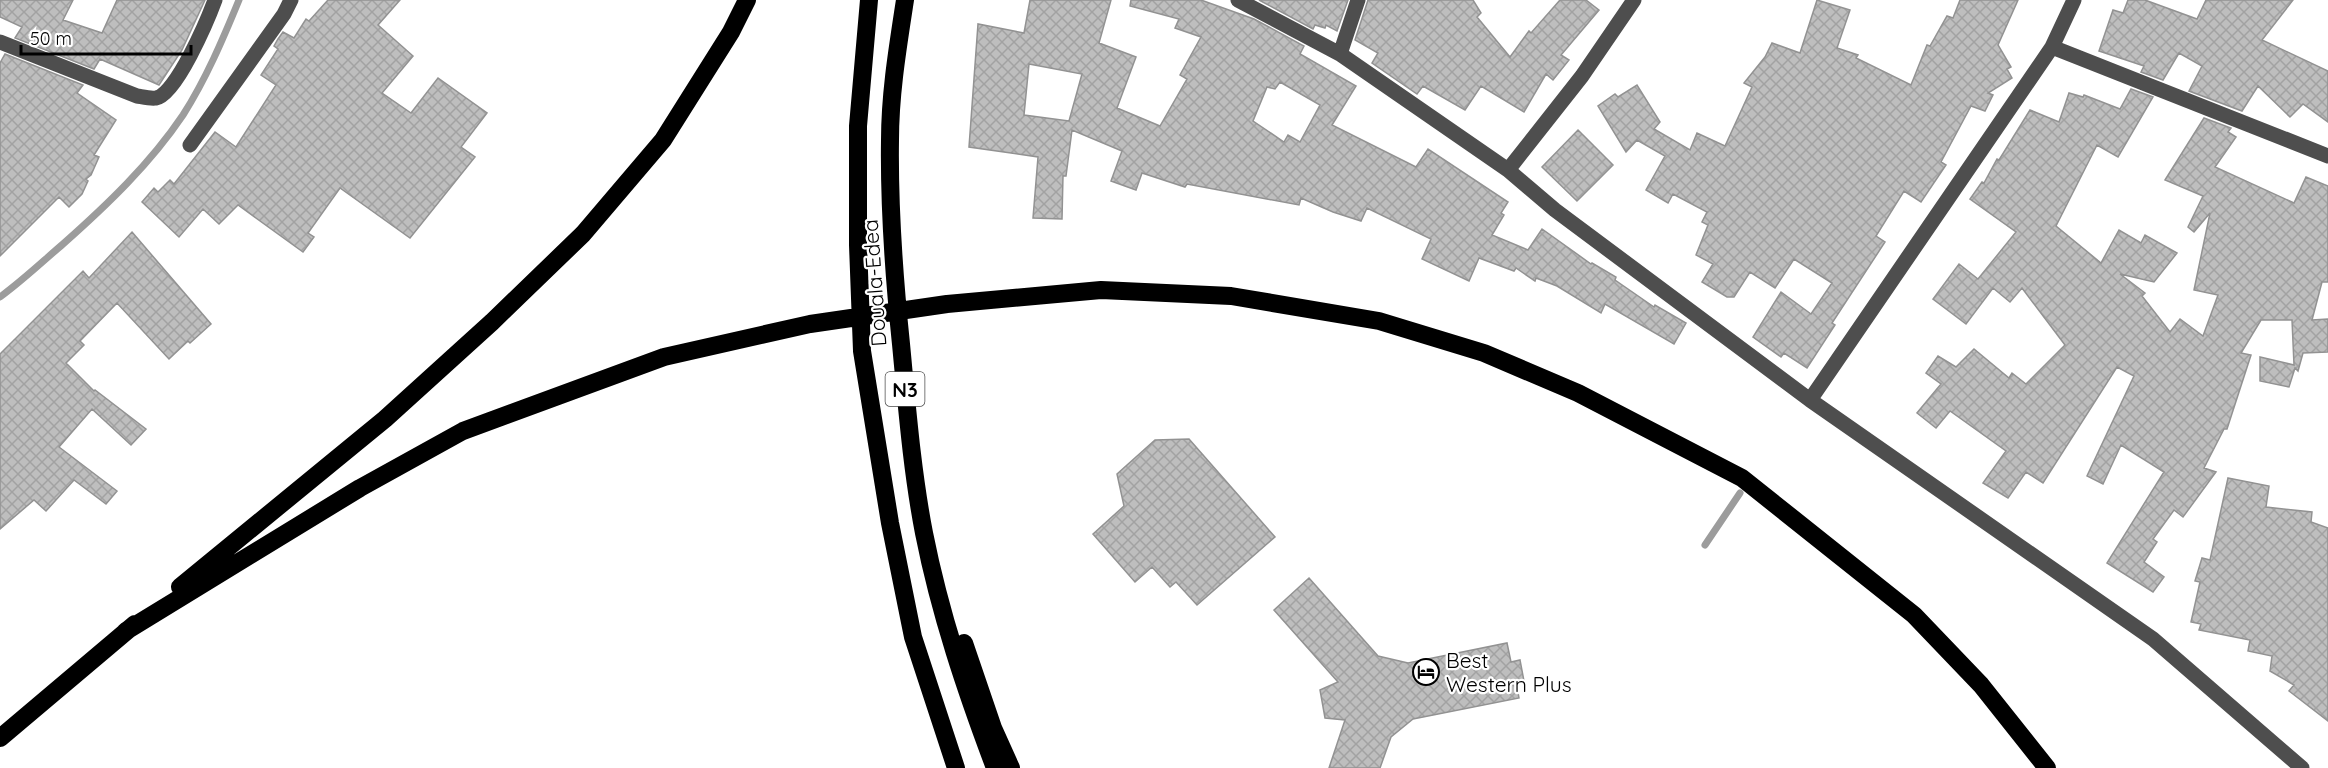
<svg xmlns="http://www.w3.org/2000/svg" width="2328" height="768" font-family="Quicksand,sans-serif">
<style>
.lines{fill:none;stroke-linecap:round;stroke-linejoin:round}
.stream{stroke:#9c9c9c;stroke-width:7}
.building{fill:url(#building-cross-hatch);stroke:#929292;stroke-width:1.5;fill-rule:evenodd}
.minor{stroke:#4e4e4e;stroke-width:15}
.highway{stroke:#000;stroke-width:18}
.labels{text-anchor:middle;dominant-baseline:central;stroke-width:4.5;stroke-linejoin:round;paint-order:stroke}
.shield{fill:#fff;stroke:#4c4c4c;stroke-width:1.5}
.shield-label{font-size:20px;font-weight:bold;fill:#000}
.street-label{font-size:21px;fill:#000;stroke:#fff}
.poi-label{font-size:21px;fill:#000;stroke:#fff;text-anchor:start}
</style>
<defs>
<pattern id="building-cross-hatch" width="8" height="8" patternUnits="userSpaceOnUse" patternTransform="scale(1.5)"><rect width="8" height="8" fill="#bebebe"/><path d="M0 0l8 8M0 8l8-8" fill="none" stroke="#a2a2a2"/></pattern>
</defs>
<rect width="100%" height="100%" fill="#fff"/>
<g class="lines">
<path class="stream" d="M0,297c22,-16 42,-35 63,-53 44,-39 87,-80 120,-129 23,-36 40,-76 56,-115
M1705,545l35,-52"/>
</g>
<path class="building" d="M0,0h73l-10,20 39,13 15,-33h88l-23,50 -23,35 -59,-26 -6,10 -79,-31 7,-11 -22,-10z
M328,0h72l-22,25 35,31 -31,37 29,20 27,-35 49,35 -26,34 14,10 -65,81 -70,-50 -32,45 6,4 -11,15 -65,-47 -19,19 -16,-15 -24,28 -37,-35 12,-14 4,4 12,-12 4,4 41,-52 21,15 40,-62 -15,-10 17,-26 -4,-3 4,-7 5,-7 11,6 12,-19 3,2z
M1030,0h81l-12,43 37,14 -19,51 43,18 27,-47 -7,-4 21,-38 -26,-9 4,-9 -49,-13 1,-6h70l53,19 50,27 -4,8 56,32 -24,39 84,42 12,-18 80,53 -7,11 3,2 -12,20 36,15 14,-21 49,35 1,-1 24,14 -1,3 39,27 1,-2 31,18 -12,21 -69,-40 -4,9 -44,-27 -21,-8 -1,3 -19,-13 -2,3 -35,-13 -10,23 -47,-22 9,-20 -64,-31 -6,13 -28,-9 -32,-14 -2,7 -112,-21 -2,3 -43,-14 -6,17 -25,-9 11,-30 -50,-21 -6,46h-3l-1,43 -29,-1 5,-61 -69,-10 9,-123 46,9zM1029,64l53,10 -13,47 -45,-6zM1280,82l40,23 -20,37 -12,-7 -4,7 -31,-21 14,-34 8,2z
M1259,0h89l-11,31 -11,-6 -1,3 -10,-3 -2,4z
M1368,0h105l8,13 -4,4 33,40 19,-26 2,2 29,-33h26l13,10 -38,45 8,5 -16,20 -7,-6 -22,38 -43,-26 -16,24 -42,-24 -6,8 -45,-31 6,-10 -23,-13z
M1817,0l33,10 -13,38 21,7 -2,3 55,27 16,-40 3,1 17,-30 6,2 7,-18h58l-20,45 13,22 -4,2 5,9 -24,15 5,2 -8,16 -14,-5 -30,56 5,3 -25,37 -17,-11 -28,45 9,6 -53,81 3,2 -28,43 -23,-15 -3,4 -28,-20 28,-45 30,22 21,-31 -38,-24 -19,29 -25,-16 -16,25h-7l-25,-15 11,-18 -17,-9 12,-30 -6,-3 5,-10 -34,-18 -5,9 -22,-13 19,-34 -28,-16 -11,12 -28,-46 17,-12 3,3 19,-12 23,37 -6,7 36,21 7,-17 28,13 27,-59 -8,-4 21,-26 7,-14 28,10z
M2128,0h17l52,19 9,-19h87l-31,40 66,31v51l-25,-18 -13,13 -32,-31 -16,25 -53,-20 13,-25 -23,-13 -16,27 -22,-8 3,-6 -45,-15 14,-41 10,3z
M5,54l78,31 -6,8 39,27 -22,35 5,2 -8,18 -5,4 2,2 -6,13 -13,13 -10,-10 -59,59v-193z
M2131,89l22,8 -35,60 -21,-12 -41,81 45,37 18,-33 22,13 4,-8 32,18 -23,29 -34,-8 25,19 -3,3 28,36 10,-13 23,17 15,-41 -24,-5 16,-77 -16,19 -6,-5 15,-31 -38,-16 39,-62 27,10 -3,4 8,5 -21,30 79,36 12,-26 22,9v96h-6l-10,38 16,-1v33l-25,1 -5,18 -3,-3 -6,19 -29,-6v-24l34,8 -2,-45h-31l-20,33 10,2 -24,74h-3l-20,39 12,4 -33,45 -9,-7 -21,29 4,3 -13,20 20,15 -11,15 -46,-29 57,-91 -43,-27 -18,39 -16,-8 47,-100 -17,-9 -74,116 -17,-11 -18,26 -25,-15 23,-32 -56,-40 -14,17 -19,-15 24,-29 -15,-11 12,-17 18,11 18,-18 35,29 3,-5 14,11 39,-39 -43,-57 -12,14 -17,-14 -27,36 -33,-25 26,-35 19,15 38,-47 -46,-33 12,-17 2,1 13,-24 2,1 31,-50 29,12 10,-29 14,4 1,-2 36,14z
M1578,130l35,35 -36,36 -35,-34z
M132,232l79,92 -21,19 -2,-2 -19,18 -52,-56 -37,38 4,4 -18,18 28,28 1,-1 51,39 -15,16 -39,-36 -33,38 58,44 -11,13 -32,-24 -28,31 -12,-11 -34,29v-175l83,-83 6,7z
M1189,439l86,98 -78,68 -21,-23 -6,5 -18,-20 -17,15 -42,-48 31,-28 -7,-32 38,-34z
M2228,478l41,8 -3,21 46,5 -1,10 17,6v193l-39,-30 5,-6 -24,-14 2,-15 -24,-5 2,-11 -51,-10 2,-6 -10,-2 9,-40 -5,-1 7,-23 8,2z
M1309,578l69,78 30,7 99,-20 4,19 9,-2 4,21 -8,1 3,16 -106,21 -22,18 -11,31h-51l16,-48 -20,-2 -5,-28 18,-8 -64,-72z"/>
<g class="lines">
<path class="minor" d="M1238,0l102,54 168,116 47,40 255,190 343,239 149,129
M0,42l137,54c6,1 14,3 19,2 20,-3 52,-79 59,-98
M2052,47l276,109
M1340,54l18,-54
M190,145l94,-131 7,-14
M1508,170l74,-94 52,-76
M1810,400l242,-353 22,-47"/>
<path class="highway" d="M869,0l-11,126v119l4,106 28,172 23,114 43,131
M905,0c-7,46 -15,93 -15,140 -1,68 4,136 11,204 6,63 11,127 23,189 16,81 42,158 71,235
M180,587l205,-168 107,-97 91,-88 80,-94 68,-108 16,-32
M126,631l234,-143 103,-57 201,-74 146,-33 137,-20 154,-14 130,6 148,25 105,32 94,40 164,85 172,137 67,70 66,83
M964,643l29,85 18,40
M0,738l135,-114"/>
</g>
<defs>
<symbol id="hotel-ring" viewBox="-11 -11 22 22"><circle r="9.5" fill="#fff" stroke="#000" stroke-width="1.5"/><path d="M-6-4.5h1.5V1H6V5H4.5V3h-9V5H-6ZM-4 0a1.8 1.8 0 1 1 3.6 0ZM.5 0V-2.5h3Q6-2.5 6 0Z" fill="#000"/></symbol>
</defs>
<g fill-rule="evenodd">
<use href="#hotel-ring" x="1411" y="657" width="30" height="30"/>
</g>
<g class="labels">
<rect class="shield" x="885.5" y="372" width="39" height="34" rx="4.5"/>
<g class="shield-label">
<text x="905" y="389">N3</text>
</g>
<g class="street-label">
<text transform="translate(874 283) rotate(-94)">Douala-Edea</text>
</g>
<g class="poi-label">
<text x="1446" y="660">Best<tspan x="1446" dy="24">Western Plus</tspan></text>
</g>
</g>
<path d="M21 45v9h170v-9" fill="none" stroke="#000000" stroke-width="3"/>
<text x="30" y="45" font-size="18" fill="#000000" stroke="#ffffff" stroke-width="4.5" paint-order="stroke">50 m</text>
</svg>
